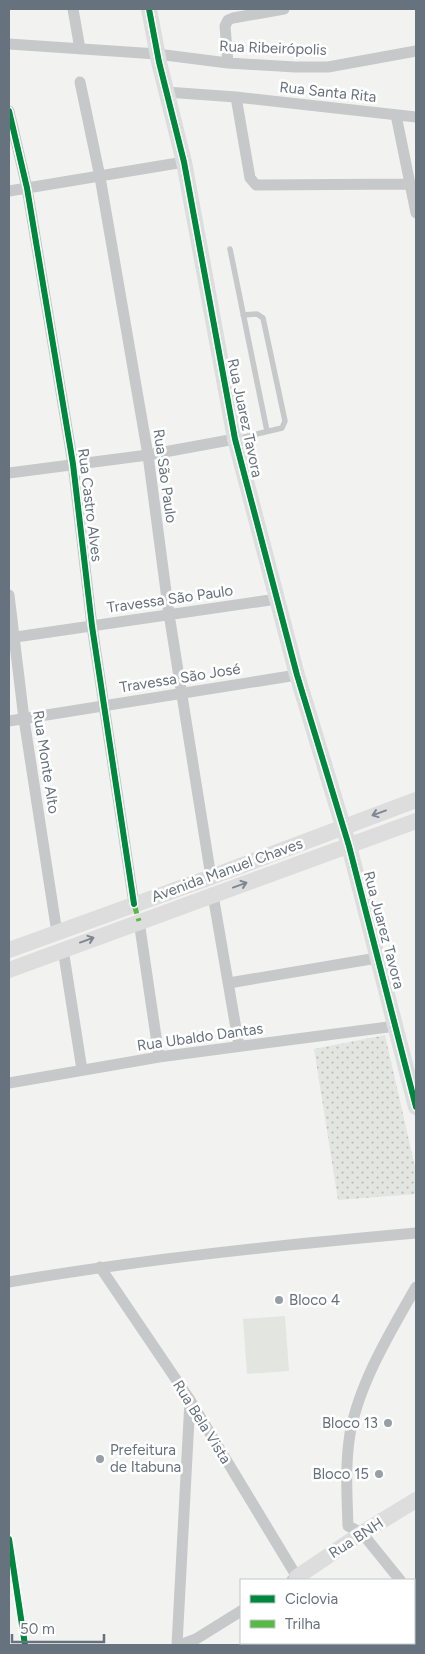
<svg xmlns="http://www.w3.org/2000/svg" width="425" height="1654" font-family="Figtree,sans-serif">
<style>
.grass{fill:url(#grass-dots)}
.park{fill:#e2e5e0}
.lines{fill:none;stroke-linecap:round;stroke-linejoin:round}
.lane{stroke:#c7c8c9;stroke-width:5.5}
.street{stroke:#c7c8c9;stroke-width:11}
.secondary{stroke:#ddd;stroke-width:16}
.quiet{stroke:#58b947;stroke-width:5;stroke-dasharray:10 5;stroke-linecap:butt}
.cycleway-casing{stroke:#fff;stroke-width:9}
.cycleway{stroke:#00873e;stroke-width:6}
.oneway{stroke:#7e8791}
.poi-dot{fill:#979fa6;stroke:#fff;stroke-width:2}
.labels{text-anchor:middle;dominant-baseline:central;stroke-width:5;stroke-linejoin:round;paint-order:stroke}
.street-label{font-size:15px;fill:#66727e;stroke:#fff}
.poi-label{font-size:15px;fill:#66727e;stroke:#fff;text-anchor:start}
</style>
<defs>
<pattern id="grass-dots" width="8" height="8" patternUnits="userSpaceOnUse" patternTransform="scale(1.25)"><rect width="8" height="8" fill="#e2e5e0"/><path d="M2 2h.1M6 6h.1" fill="none" stroke="#bbbebb" stroke-width="1.8" stroke-linecap="round"/></pattern>
</defs>
<rect width="100%" height="100%" fill="#f2f3f1"/>
<path class="grass" d="M385,1035l31,136v23l-78,6 -24,-151z"/>
<path class="park" d="M285,1316l4,55 -42,3 -4,-55z"/>
<g class="lines">
<path class="lane" d="M230,249l37,182
M236,439l46,-11 3,-7 -22,-103 -6,-4 -14,1"/>
<path class="street" d="M73,9l7,40
M9,44l148,10 71,9 67,4h33l88,-16
M228,63l-3,-37 3,-6 5,-2 51,-9
M80,82l20,95 48,278 21,159 42,263
M166,92l70,5 180,20
M236,97l14,81 6,7 154,-1
M9,111l18,77 46,276 19,162 42,278
M396,115l20,98
M9,191l175,-29
M9,473l139,-18 87,-16
M9,595l15,124 33,214
M9,638l268,-39
M9,721l288,-46
M213,895l26,151
M139,921l20,136
M63,949l19,121
M229,983l148,-25
M9,1083l150,-26 237,-31
M100,1267l90,133 107,177 -5,3
M9,1282c135,-23 271,-37 407,-49
M400,1580l-38,-47 -14,-7c-1,-30 -3,-62 2,-92 9,-51 41,-103 66,-147
M414,1597l2,3
M177,1645l13,-245
M180,1645l16,-6 45,-28"/>
<path class="secondary" d="M149,9l10,53 25,100 51,277 62,236 52,171 67,261
M9,950l202,-73 205,-77
M9,970l407,-149
M299,1580l-2,-3 65,-44 54,-33
M336,1643l1,2"/>
<path class="quiet" d="M134,904l5,17"/>
<defs>
<path id="cycleway" d="M149,9l10,53 25,100 51,277 62,236 52,171 67,261
M9,111l18,77 46,276 19,162 42,278
M9,1539l16,106"/>
</defs>
<use href="#cycleway" class="cycleway-casing"/>
<use href="#cycleway" class="cycleway"/>
</g>
<defs><path id="oneway-shaft" d="M-6 0H5M1.5-3L5.5 0L1.5 3" fill="none" stroke-width="1.6" stroke-linecap="round" stroke-linejoin="round" transform="scale(1.25)"/></defs>
<g class="oneway">
<use href="#oneway-shaft" transform="translate(379 813) rotate(160)"/>
<use href="#oneway-shaft" transform="translate(240 885) rotate(-20)"/>
<use href="#oneway-shaft" transform="translate(87 940) rotate(-20)"/>
</g>
<g class="poi-dot">
<circle cx="279" cy="1300" r="5"/>
<circle cx="388" cy="1423" r="5"/>
<circle cx="100" cy="1459" r="5"/>
<circle cx="379" cy="1474" r="5"/>
</g>
<g class="labels">
<g class="street-label">
<text transform="translate(273 48) rotate(2)">Rua Ribeirópolis</text>
<text transform="translate(328 92) rotate(6)">Rua Santa Rita</text>
<text transform="translate(245 418) rotate(78)">Rua Juarez Tavora</text>
<text transform="translate(165 476) rotate(82)">Rua São Paulo</text>
<text transform="translate(90 505) rotate(83)">Rua Castro Alves</text>
<text transform="translate(170 599) rotate(-8)">Travessa São Paulo</text>
<text transform="translate(180 678) rotate(-9)">Travessa São José</text>
<text transform="translate(46 762) rotate(81)">Rua Monte Alto</text>
<text transform="translate(227 870) rotate(-20)">Avenida Manuel Chaves</text>
<text transform="translate(384 930) rotate(75)">Rua Juarez Tavora</text>
<text transform="translate(200 1037) rotate(-8)">Rua Ubaldo Dantas</text>
<text transform="translate(202 1422) rotate(58)">Rua Bela Vista</text>
<text transform="translate(356 1538) rotate(-33)">Rua BNH</text>
</g>
<g class="poi-label">
<text x="289" y="1300">Bloco 4</text>
<text x="378" y="1423" text-anchor="end">Bloco 13</text>
<text x="110" y="1450">Prefeitura<tspan x="110" dy="17">de Itabuna</tspan></text>
<text x="369" y="1474" text-anchor="end">Bloco 15</text>
</g>
</g>
<rect width="425" height="1654" fill="none" stroke="#66727e" stroke-width="20"/>
<rect x="240" y="1579" width="175" height="65" fill="#ffffff" stroke="#c2c7cb"/>
<rect x="250" y="1595" width="25" height="8" fill="#00873e" stroke="#c2c7cb"/>
<text x="285" y="1604" font-size="15" fill="#66727e">Ciclovia</text>
<rect x="250" y="1620" width="25" height="8" fill="#58b947" stroke="#c2c7cb"/>
<text x="285" y="1629" font-size="15" fill="#66727e">Trilha</text>
<path d="M12 1634v8h92v-8" fill="none" stroke="#66727e" stroke-width="2.5"/>
<text x="20" y="1634" font-size="15" fill="#66727e" stroke="#ffffff" stroke-width="4" paint-order="stroke">50 m</text>
</svg>
